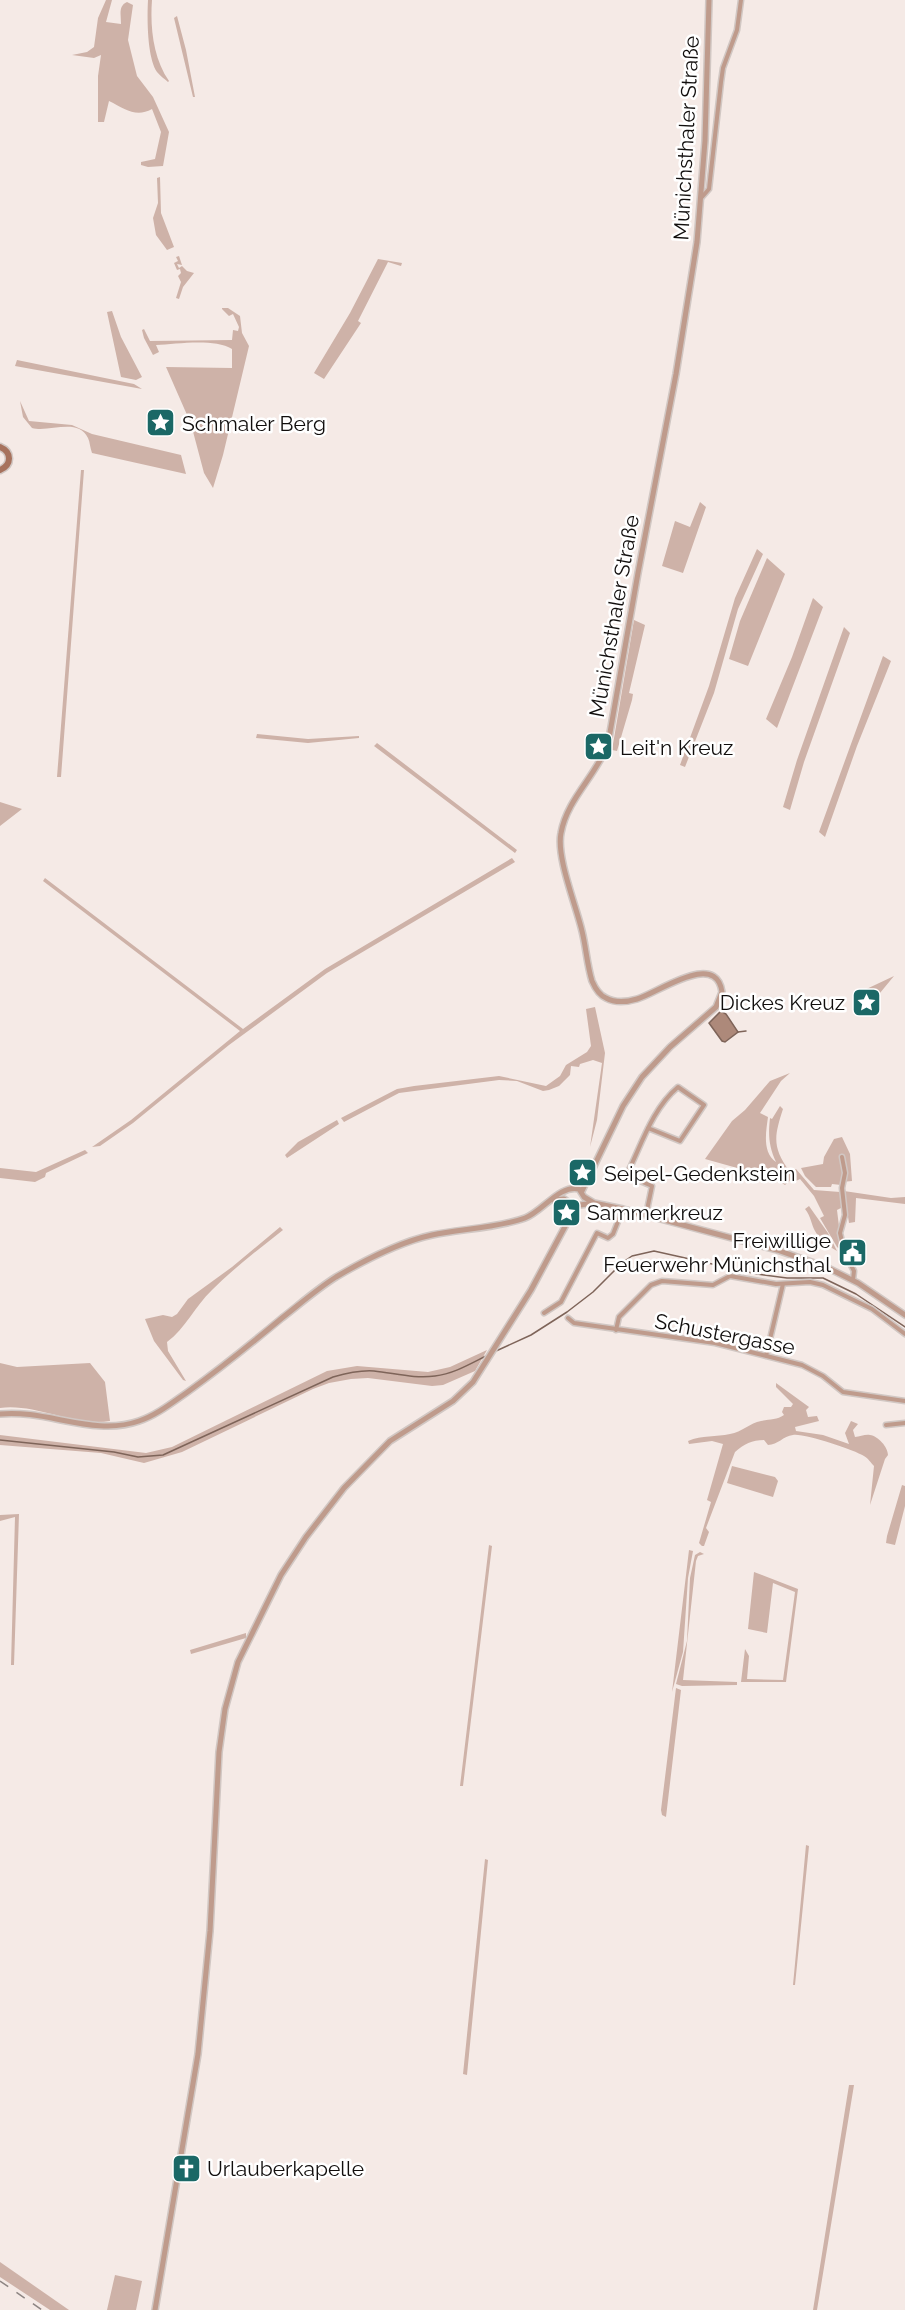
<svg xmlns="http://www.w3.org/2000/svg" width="905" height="2310" font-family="Raleway,sans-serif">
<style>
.green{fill:#ceb2a8}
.water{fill:#ad897a;stroke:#7e6459;stroke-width:1.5}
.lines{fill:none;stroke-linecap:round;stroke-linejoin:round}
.stream{stroke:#7e6459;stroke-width:1.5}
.minor-casing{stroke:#d1c7c3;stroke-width:7}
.tertiary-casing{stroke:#d1c7c3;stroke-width:8}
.secondary-casing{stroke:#d1c7c3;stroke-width:9}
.minor{stroke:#bf9b8c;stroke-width:4}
.tertiary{stroke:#bf9b8c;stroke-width:5}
.secondary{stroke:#a7725d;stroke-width:6}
.rail{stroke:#8d8583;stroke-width:1.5;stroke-dasharray:10 10;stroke-linecap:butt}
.labels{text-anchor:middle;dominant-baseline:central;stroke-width:5;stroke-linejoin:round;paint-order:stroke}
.street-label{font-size:21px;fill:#110e0d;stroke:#fff}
.poi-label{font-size:21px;fill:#110e0d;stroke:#fff;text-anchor:start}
</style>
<rect width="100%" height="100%" fill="#f5eae6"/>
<path class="green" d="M106,0h6l-6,22 15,2c0,-9 -3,-18 6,-22l6,3 -5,35 9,36 16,21 16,35 -6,34 -15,1 -7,-2v-3l14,-3 6,-27 -9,-23c-16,9 -27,0 -43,-8l-5,21h-6v-46l3,-21 -7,3 -22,-3 15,-3 7,-5 4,-29z
M148,0h4c-2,27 1,58 17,81l-1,1c-3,-3 -8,-6 -11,-10 -10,-15 -10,-54 -9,-72z
M177,16l9,34 9,47h-2l-19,-79z
M160,177l1,36 13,34 -7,3 -11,-15 -3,-17 5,-15 -1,-25z
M179,256l3,9 -5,-1 2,4 3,-2 5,5 7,2 -11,14 -4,12 -3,-1 5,-16 -3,-6 3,-3 -1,-4 -3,1 -3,-7 4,-2 -2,-4z
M378,259l24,4 -1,3 -13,-4 -30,59 3,2 -37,56 -10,-6 36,-60z
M222,308h6l12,8 2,17 7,13 -26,109 -10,33 -9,-15 -13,-49 -25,-57 66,1v-19c-18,-11 -55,-5 -76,-4l3,7 -6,3 -9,-17 -2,-8 2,-1 6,12 82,-1 1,-10 5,1 1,-4 -6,-13 -4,2 -7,-7z
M112,311l9,26 21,40 -6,3 -15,-3 -14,-65z
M17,360l117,24 8,5 -127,-23z
M20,401l9,20 43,4 20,9 89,21 5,19 -94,-21c-2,-5 -2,-11 -4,-15 -10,-21 -39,-5 -56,-10l-9,-11z
M81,470h3l-23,307h-4z
M700,502l6,5 -23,66 -21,-7 13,-45 15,6z
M757,549l6,5 -25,55 -24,84 -29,74 -5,-2 29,-79 26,-88z
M767,558l18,16 -37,92 -19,-7 11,-38z
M813,598l10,9 -46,121 -11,-9 26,-62z
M634,620l11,5 -16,68 4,1 -1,6 -15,51 -5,-1z
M844,627l6,6 -46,129 -14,48 -7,-3 14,-47z
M883,656l8,5 -34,85 -32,91 -6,-5z
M257,734l51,5 51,-3v2l-51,5 -52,-5z
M377,743l140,107 -2,3 -141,-107z
M0,802l22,7 -22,17z
M512,858l3,4 -188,111 -98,72 -96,78 -33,23 -8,1 39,-27 109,-89 -197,-150 2,-3 198,151 82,-60z
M894,976l-33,40 -3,-23z
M595,1007l10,46 -8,67 -7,27 12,-84 -9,-3 -13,4 -1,3 -8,-1 -1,9 -11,11 -10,4 -6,1 -26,-10 -18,-1 -100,13 -55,29 -3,-4 56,-29 17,-3 85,-10 47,10 14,-10 6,-11 21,-13 4,-6 -5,-37z
M790,1073l-9,8 -21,32 8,4c-2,15 -6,35 8,45 -7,-15 -8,-27 -6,-44l2,1 8,-13 3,3c-9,28 -11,38 7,63l6,-3 18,21 26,2 3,15 -6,3 5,41 -5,-4 -17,-29 4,-2 -10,-20 -14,-17 -4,2 -3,-3 -8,7 -9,-6 -71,-20 27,-38 13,-11 25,-29z
M337,1120l2,4 -52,34 -2,-3 13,-13z
M842,1137l8,17 2,27 -10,1 -1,3 -9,-1 -1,3h-15l-11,-11 -4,-8 22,-4 1,-7 10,-18z
M85,1150l3,3 -42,20 -1,4 -10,5 -35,-4v-10l36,4z
M844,1191l47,7 14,-1v7l-49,-6 -1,24 -6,1z
M809,1206l19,27 9,18c-9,-5 -17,-11 -22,-20 -4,-7 -4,-15 -10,-22z
M280,1227l3,3c-24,19 -49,38 -71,60 -17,16 -26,38 -45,52l1,9 18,30 -3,-1 -29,-39 -9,-22 18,-4 9,2 5,-3 11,-15 44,-32z
M487,1350l-12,21 -32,14 -11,1 -64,-8 -17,1 -22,4 -16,6 -131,63 -38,11 -43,-10 -101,-8v-10l146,18 26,-6 155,-76 30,-5 71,6 22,-5z
M0,1363l17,4 73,-4 15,19 5,39c-36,6 -74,-18 -110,-13z
M776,1383l33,24 -3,3 2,7 9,-1 2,5 -24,6 1,4 27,4 26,9 -4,-11 6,-12 7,3 -5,6 2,7c5,0 10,-3 15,-2 8,1 18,12 18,20l-3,4 -15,46 4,-39c-3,-3 -6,-8 -10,-10 -10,-6 -60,-23 -71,-21 -10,1 -15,10 -25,10l-4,-5c-12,0 -20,4 -29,12l-29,76 3,4 -5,14h-2l-3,-3 12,-41 -4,-2 16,-56 -11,-3 -23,3 -1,-3c14,-6 28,-4 42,-7 12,-2 20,-11 31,-13 9,-2 16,-1 23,-6l-2,-3 2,-5h7l2,-3 -17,-17z
M732,1466l43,11 3,4 -5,16 -46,-14z
M902,1485l3,1v20l-10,39 -9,-2 1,-7z
M19,1514l-5,151h-3l4,-148 -15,4v-6z
M489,1545l3,1 -29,240h-3z
M689,1550l4,1 -5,27 -5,74 -11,40z
M700,1552l4,2 -6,2 -2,5 -13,119 54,2v3l-55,1 -6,-2 11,-43 3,-63 5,-23z
M754,1572l44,17 -12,93h-45l4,-33 4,7 -2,23 36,1 12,-88 -22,-9 -6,50 -19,-4z
M246,1633v5l-55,16 -1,-4z
M676,1688l5,2 -15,127 -4,-2 -1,-5z
M806,1845l3,1 -14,139h-2z
M485,1859l3,1 -21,215 -4,-1z
M849,2085h5l-37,225h-4z
M0,2262l69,48h-19l-50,-33z
M115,2275l27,6 -6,29h-29z"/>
<path class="water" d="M721,1011l5,3 12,18 -13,10 -3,-1 -13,-18z"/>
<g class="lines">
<path class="stream" d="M738,1032l8,-1
M496,1351l35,-16 36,-23 26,-20 30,-30 9,-6 22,-5 103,23 30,4h36l33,16 49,33
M0,1440l114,12 24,5 25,-2 170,-78c14,-4 27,-7 41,-6 20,2 41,8 61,5 18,-2 35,-12 51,-20"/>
<defs>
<path id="minor" d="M702,197l7,-8 12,-107 2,-14 14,-38 4,-30
M842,1157l3,16 -3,15 3,27 -5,18 5,21 9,17 -1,9
M646,1215l6,-29 -19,-8 -5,-6c14,-29 25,-64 50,-85l26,18 -24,36 -32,-13
M544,1313l17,-11 36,-69 11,5 5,-4 10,-25
M568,1318l6,5 141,20 87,22 21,11 20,16 62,9
M616,1330l3,-13 32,-32 11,-4 51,4 17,-9 46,8 34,-2 13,3 49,24 33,25
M766,1356l17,-72
M886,1425l19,-2"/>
<path id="tertiary" d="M582,1191l41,-85 19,-29 28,-30 46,-40 6,-15c-6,-42 -64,1 -85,7 -10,3 -22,4 -31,-1 -7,-3 -11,-10 -14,-17 -5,-16 -6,-34 -10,-50 -6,-26 -26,-74 -21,-98 6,-34 35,-57 47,-89l30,-171 38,-199 21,-132 8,-101 4,-141
M553,1200l11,-1 9,7 21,-3 29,6 154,41 49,17 32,16 47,32
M0,1414c46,-5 94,23 139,7 18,-6 34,-19 50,-30 32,-23 63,-48 93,-73 18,-14 35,-29 54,-41 29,-17 63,-35 96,-42 28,-6 66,-7 93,-17 17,-6 35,-34 54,-29l5,8 10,6
M155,2310l43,-256 12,-123 9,-179 6,-43 13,-47 43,-87 25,-38 38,-49 46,-47 63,-40 20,-19 58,-92 45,-84"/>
<path id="secondary" d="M0,447c12,5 12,18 0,23"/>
</defs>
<use href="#minor" class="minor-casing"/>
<use href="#tertiary" class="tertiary-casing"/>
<use href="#secondary" class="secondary-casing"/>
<use href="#minor" class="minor"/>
<use href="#tertiary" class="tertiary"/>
<use href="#secondary" class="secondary"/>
<path class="rail" d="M0,2281l42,29"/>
</g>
<defs>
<symbol id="sight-square" viewBox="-11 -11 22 22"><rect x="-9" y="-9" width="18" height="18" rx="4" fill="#1b6866" stroke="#fff"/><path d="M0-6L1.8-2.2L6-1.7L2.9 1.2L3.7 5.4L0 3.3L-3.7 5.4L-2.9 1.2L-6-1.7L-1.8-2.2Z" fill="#fff"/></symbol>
<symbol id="civic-square" viewBox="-11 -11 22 22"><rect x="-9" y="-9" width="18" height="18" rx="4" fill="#1b6866" stroke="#fff"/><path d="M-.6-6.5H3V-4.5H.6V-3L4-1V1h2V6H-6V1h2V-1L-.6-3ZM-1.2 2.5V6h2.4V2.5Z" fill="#fff"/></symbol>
<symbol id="church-square" viewBox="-11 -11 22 22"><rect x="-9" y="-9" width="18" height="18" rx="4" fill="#1b6866" stroke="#fff"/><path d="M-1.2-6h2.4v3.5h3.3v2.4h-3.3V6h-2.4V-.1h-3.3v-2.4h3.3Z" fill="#fff"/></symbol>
</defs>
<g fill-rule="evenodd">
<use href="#sight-square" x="144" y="406" width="33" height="33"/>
<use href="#sight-square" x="582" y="730" width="33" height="33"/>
<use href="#sight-square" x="850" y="986" width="33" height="33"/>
<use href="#sight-square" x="566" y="1156" width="33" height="33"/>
<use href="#sight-square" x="550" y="1196" width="33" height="33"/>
<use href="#civic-square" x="836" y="1236" width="33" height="33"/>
<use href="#church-square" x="170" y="2152" width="33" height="33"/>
</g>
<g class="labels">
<g class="street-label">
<text transform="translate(686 138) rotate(-87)">Münichsthaler Straße</text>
<text transform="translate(614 616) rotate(-80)">Münichsthaler Straße</text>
<text transform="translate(725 1334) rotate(11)">Schustergasse</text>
</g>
<g class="poi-label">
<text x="182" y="423">Schmaler Berg</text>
<text x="620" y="747">Leit'n Kreuz</text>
<text x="845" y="1002" text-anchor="end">Dickes Kreuz</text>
<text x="604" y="1173">Seipel-Gedenkstein</text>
<text x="587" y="1212">Sammerkreuz</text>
<text x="831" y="1240" text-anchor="end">Freiwillige<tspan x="831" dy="24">Feuerwehr Münichsthal</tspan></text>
<text x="207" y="2168">Urlauberkapelle</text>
</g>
</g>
</svg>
